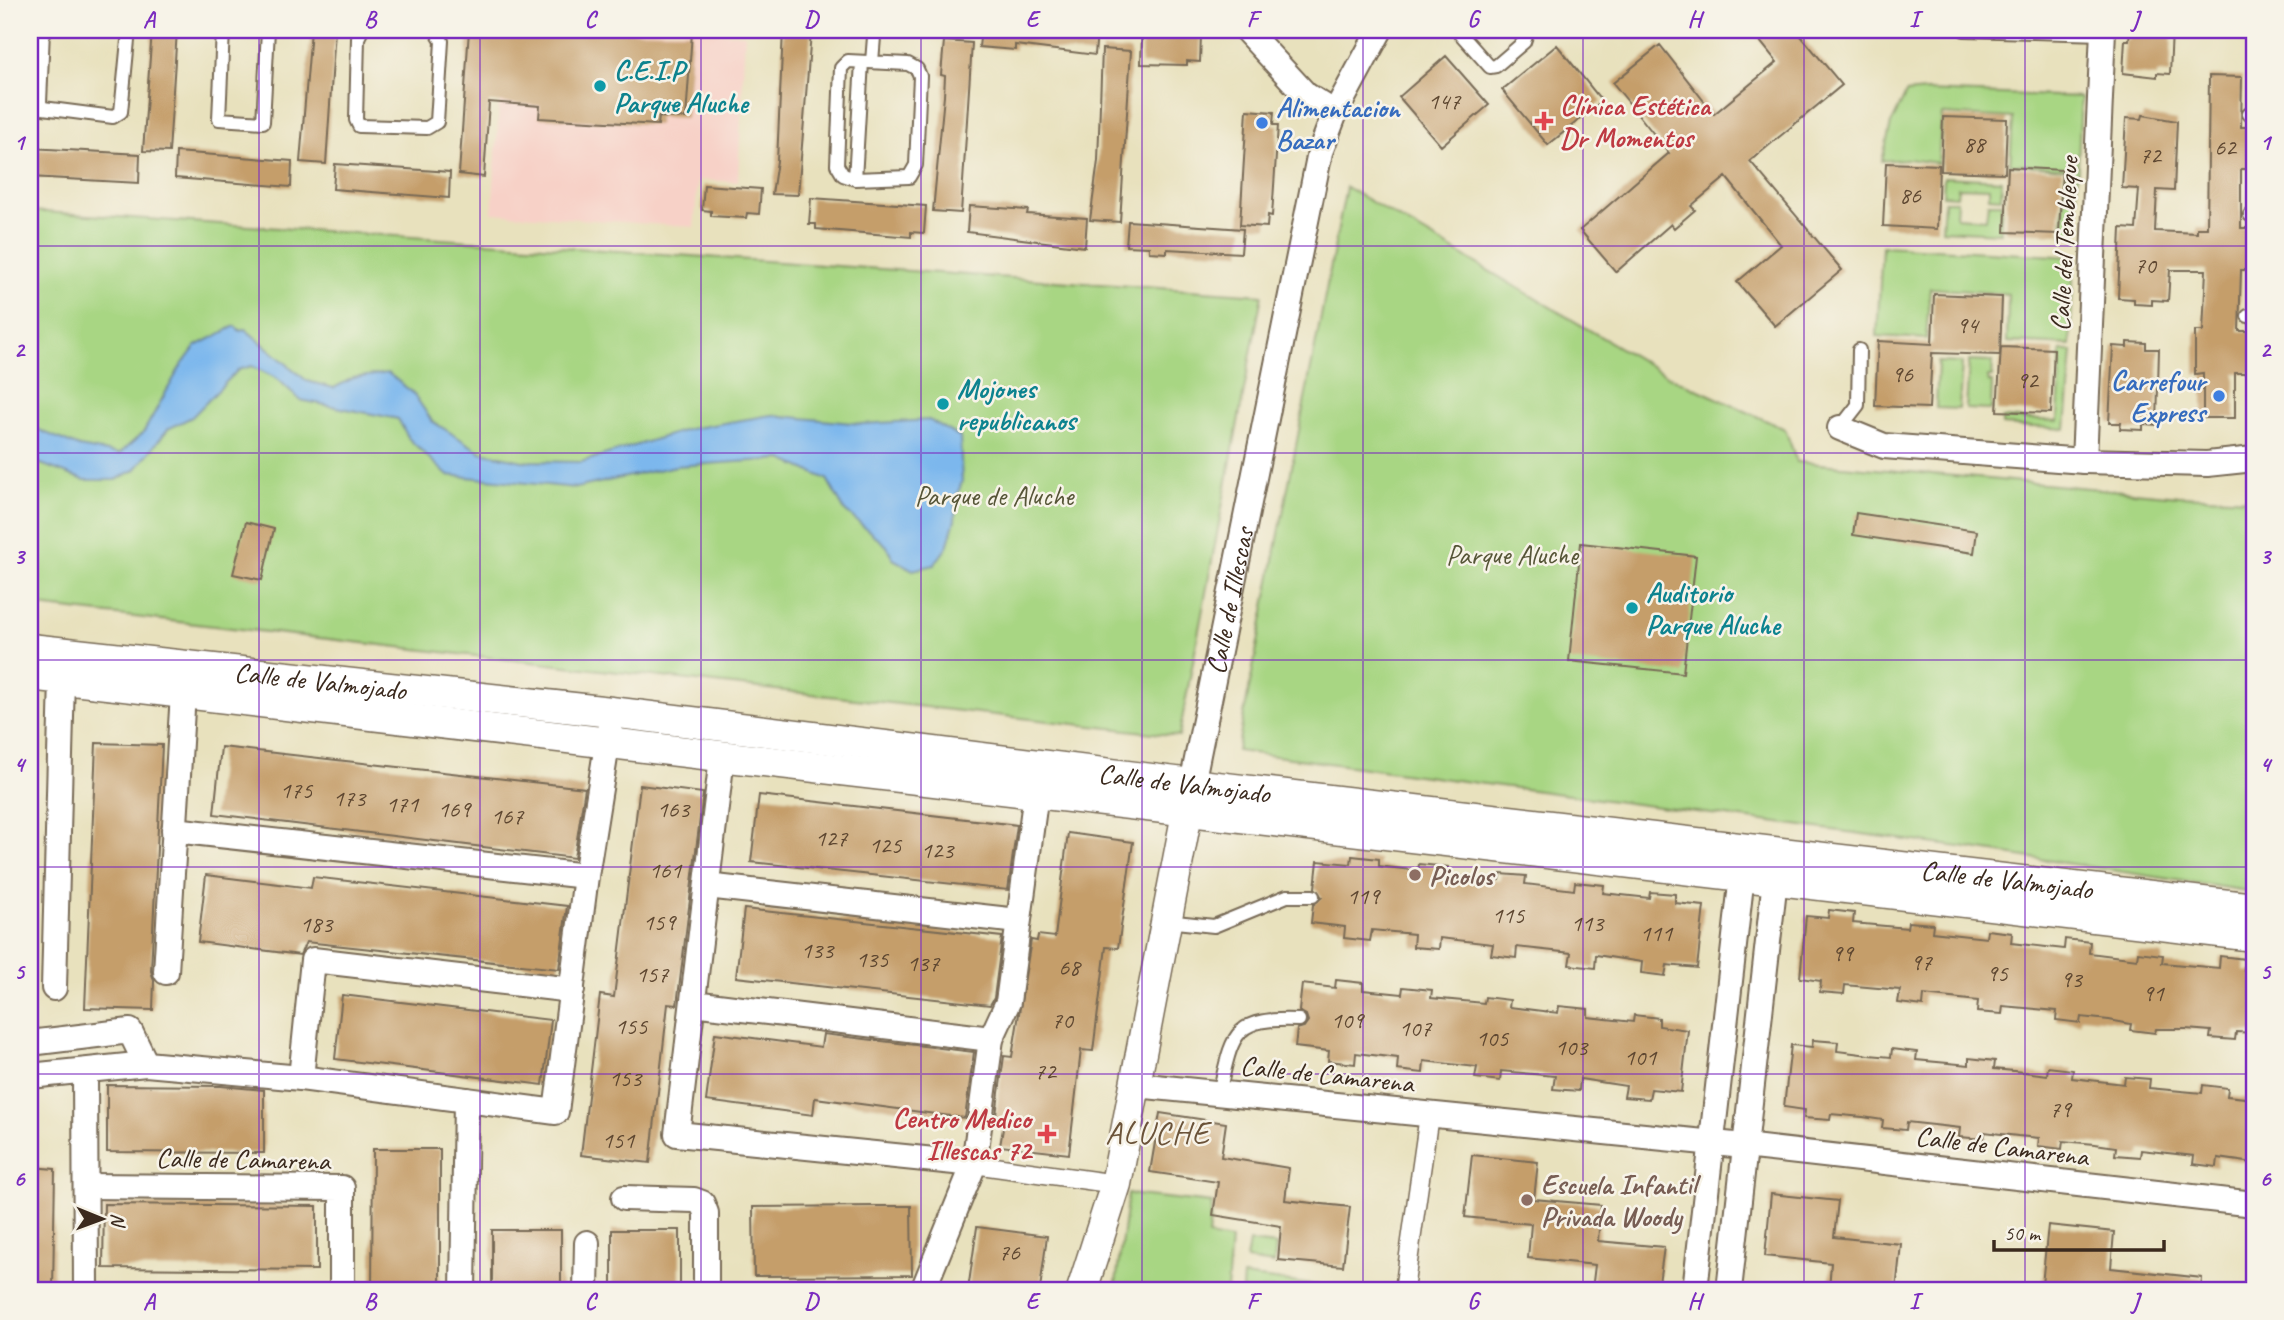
<svg xmlns="http://www.w3.org/2000/svg" width="2284" height="1320" font-family="Caveat,sans-serif">
<style>
.built{fill:#f7d1c7}
.green{fill:#a8d683;stroke:#728050;stroke-width:2}
.water{fill:#7bb7ed;stroke:#5b7086;stroke-width:2}
.building{fill:#c59e6b}
.lines{fill:none;stroke-linecap:round;stroke-linejoin:round}
.service-casing{stroke:#786a56;stroke-width:16}
.pedestrian-casing{stroke:#786a56;stroke-width:21}
.minor-casing{stroke:#786a56;stroke-width:28}
.tertiary-casing{stroke:#786a56;stroke-width:33}
.service{stroke:#fff;stroke-width:12}
.pedestrian{stroke:#fff;stroke-width:18}
.minor{stroke:#fff;stroke-width:24}
.tertiary{stroke:#fff;stroke-width:30}
.grid{fill:none;stroke:#7b2cbf;stroke-width:2;stroke-opacity:0.55}
.culture-dot{fill:#0f9aa8;stroke:#f7f3e8;stroke-width:2.5}
.health-dot{fill:#e0444e;stroke:#f7f3e8;stroke-width:2.5}
.shop-dot{fill:#3f7fe0;stroke:#f7f3e8;stroke-width:2.5}
.education-dot{fill:#8d6e63;stroke:#f7f3e8;stroke-width:2.5}
.labels{text-anchor:middle;dominant-baseline:central;stroke-width:5;stroke-linejoin:round;paint-order:stroke}
.number-label{font-size:24px;fill:#5e4731}
.culture-label{font-size:28px;font-weight:bold;fill:#0d838f;stroke:#f7f3e8;text-anchor:start}
.health-label{font-size:28px;font-weight:bold;fill:#be3a42;stroke:#f7f3e8;text-anchor:start}
.shop-label{font-size:28px;font-weight:bold;fill:#366cbe;stroke:#f7f3e8;text-anchor:start}
.street-label{font-size:28px;fill:#3b2a1e;stroke:#f7f3e8}
.park-label{font-size:28px;fill:#565537;stroke:#f7f3e8}
.education-label{font-size:28px;font-weight:bold;fill:#785e54;stroke:#f7f3e8;text-anchor:start}
.quarter-label{font-size:32px;letter-spacing:2px;fill:#6b5339;stroke:#f7f3e8}
.neatline{fill:none;stroke:#7b2cbf;stroke-width:2.5}
.grid-label{font-size:23px;text-anchor:middle;font-weight:bold;fill:#7b2cbf}
</style>
<rect width="100%" height="100%" fill="#f7f3e8"/>
<filter id="ink" filterUnits="userSpaceOnUse"><feTurbulence type="fractalNoise" baseFrequency=".0143" numOctaves="2"/><feDisplacementMap in="SourceGraphic" scale="14" xChannelSelector="R" yChannelSelector="G"/><feConvolveMatrix kernelMatrix="1 2 1 2 8 2 1 2 1" color-interpolation-filters="sRGB"/></filter>
<filter id="wash" filterUnits="userSpaceOnUse"><feTurbulence type="fractalNoise" baseFrequency=".00686" numOctaves="4" result="noise"/><feDisplacementMap in="SourceGraphic" scale="28" xChannelSelector="R" yChannelSelector="G"/><feGaussianBlur stdDeviation="1.57" result="paint"/><feColorMatrix in="noise" values="0 0 0 0 0 0 0 0 0 0 0 0 0 0 0 0 0 1.4 0 .05"/><feComposite in="paint" operator="in"/></filter>
<g filter="url(#wash)">
<rect width="100%" height="100%" fill="#e8e1bd"/>
<path class="built" d="M504,30h205l1,2 35,2 -7,148 -40,-2 -4,47 -202,-14z"/>
<path class="green" d="M1926,91l155,6 -6,138 -13,-1 4,-66 -56,-4 3,-46 -71,-4 -4,49 -31,-4 -25,2 9,-37 15,-31z
M1944,177l58,3 -1,18 -12,-1v-9l-31,-1 -1,9 -14,-1z
M1346,187l320,188 119,54 12,33 382,34 75,3v393l-287,-44 -730,-97z
M1944,201h13l-1,16 30,2 2,-16h14l-2,30 -58,-3z
M30,211l1232,84 -83,441 -1149,-131z
M1882,246l192,11 -4,88 -63,-3 1,-48 -78,-6 -4,51 -49,-3z
M2061,351h11l-6,78 -64,-4v-7l56,3z
M1969,361l24,1 -1,15h-4v5h4l-1,28 -25,-1z
M1938,362l24,1 -3,46 -23,-1z
M1128,1194l84,9 -4,33 23,4 -4,50h-112z
M1249,1242l27,3 -2,19 -28,-4z
M1243,1276l110,14h-111z"/>
<path class="water" d="M235,326l5,5 5,-2 62,52 27,7 19,-10 35,-5 25,20 19,28 49,31 42,9 58,1 108,-33 82,-14 91,9 67,-4 31,17 2,45 -6,16 -1,22 -8,27 -13,18 -21,5 -20,-11 -6,-13 -42,-35 -18,-32 -45,-20 -106,7 -100,22 -129,-13 -38,-36 -11,-20 -98,-19 -22,-21 -26,-13 -14,4 -46,47 -24,12 -33,41 -19,10h-32l-54,-20v-34l49,21 40,7 24,-21 36,-64 17,-23z"/>
<g id="blocks">
<path class="building" d="M152,30h25l-8,122 -26,-1z
M311,30h24l-9,134 -26,-2z
M469,30l223,2 -6,86 -27,-1 -1,8 -119,-7 1,-12 -51,-4 -5,75 -25,-3z
M783,30l28,3 -13,162 -26,-1 5,-33z
M981,30h116l-2,25 -80,-10v5l-36,-3z
M1751,30h45l46,55 -92,76 92,109 -67,56 -38,-44 44,-37 -55,-68 -35,29 4,4 -21,18 -3,-4 -55,48 -36,-42 89,-77 -56,-70 47,-38 54,69 63,-52z
M2130,30h42l-2,44 -13,-1v4l-34,-4 2,-33h4z
M1142,33l59,2 -1,27 -13,-1v4l-46,-1z
M944,41l28,2 -11,170 -28,-2 11,-115 1,-20 -4,-1z
M1557,45l45,56 -54,44 -46,-55z
M1102,49l29,2 -11,171 -30,-2 8,-59z
M1446,56l43,49 -48,41 -42,-49z
M2209,76l33,1 -1,50h13v42h-13v59h13v42h-13l-2,61h15v42h-19v45h-32v-45l-8,1v-43h8l3,-61h-36l-2,31 -16,-1v5l-18,-1v-5l-16,-1 3,-70 15,1 3,-40 -17,-1 4,-70 16,1 1,-4 34,6 -3,70 -17,-1 -2,41 42,2v-5h10z
M1247,110l27,2 -1,13h5l-6,91 -4,-1 -1,12 -27,-2z
M1943,117l64,2 -2,54 -64,-2z
M30,148l110,6 -1,29 -109,-6z
M176,152l116,9 -1,26 -116,-9z
M1886,163l53,2 -2,64 -54,-3z
M335,164l115,8 -1,26 -116,-9z
M2008,167l54,3 -3,64 -54,-2z
M704,185l57,4 -2,25 -12,-1 -1,5 -35,-2v-5l-9,-1z
M811,198l115,8 -2,27 -13,-1v5l-95,-8v-5h-7z
M969,206l59,4 -1,4 60,4 -2,29 -118,-15z
M1128,221l115,8 -2,24 -74,-4v4l-18,-1v-5l-23,-1z
M1934,294l68,3 -2,58 -68,-2 -3,55 -54,-2 3,-65 54,3z
M2127,342l19,1v6h13l-2,76 -14,-1v6l-23,-1 1,-6h-12l4,-77 14,1z
M2001,347l53,2 -3,64 -54,-2z
M1856,513l121,18 -3,22 -121,-18z
M246,522l28,7 -12,51 -29,-6z
M1581,543l115,13 -13,117 -114,-12z
M96,743l66,2 -11,226 3,10 -1,29 -68,-2z
M221,747l364,41 -11,70 -360,-44z
M640,785l63,8 -26,212 -9,-1 -18,159 -69,-8 19,-160 14,2z
M759,795l258,30 -9,65 -257,-28z
M1068,833l65,9 -15,106 -12,-1 -13,104 -12,-1 -12,104 -69,-8 4,-23 -9,-1 9,-66 8,1 19,-117 6,1 1,-6 17,2z
M1352,856l27,3v7l39,5 1,-7 29,3 -1,8 53,5 1,-6 25,2 -1,8 49,6 1,-8 29,3 -1,8 46,5 1,-6 25,2v9l29,3 -7,62 -30,-3 -2,11 -24,-3 1,-11 -46,-7 -1,13 -26,-3 2,-12 -54,-6 -1,11 -25,-3 2,-11 -53,-6 -1,11 -26,-2 1,-13 -42,-4 -2,11 -26,-3 1,-11 -34,-4 2,-18 9,-8 -7,-9 3,-27 33,3z
M206,875l105,13 2,-11 254,29 -8,63 -253,-27 -6,13 -102,-13z
M744,909l258,28 -8,61 -4,7 -254,-28z
M1829,910l25,3 -1,10 54,5 1,-6 25,2 -1,8 54,6 1,-8 25,3 -1,10 53,6 1,-10 25,3 -1,11 48,6 1,-7 25,3 -1,8 57,5 1,-12 25,3 -1,12 10,1v61l-18,-1 -1,8 -25,-2 1,-7 -25,-2h-30l-1,4 -25,-3 1,-6 -22,-4 -28,-3 -1,6 -24,-3 1,-9 -54,-5 -1,8 -25,-2 1,-11 -54,-6 -1,11 -25,-3 2,-13 -55,-5 -1,9 -24,-2 1,-11 -21,-3 6,-62 22,2z
M1336,980l27,3v7l39,4 1,-7 29,3 -1,8 53,5 1,-6 25,3 -1,7 49,6 1,-7 29,3v8l45,5 1,-7 25,3v8l29,4 -7,62 -30,-3 -2,10 -25,-2 2,-11 -46,-7 -1,12 -26,-2 2,-13 -54,-5 -1,10 -25,-3 2,-11 -53,-6 -1,12 -26,-3 1,-12 -42,-5 -1,11 -27,-3 1,-10 -34,-4 2,-18 7,-2 4,-6 -2,-6 -7,-4 3,-27 33,4z
M342,995l209,25 -8,65 -208,-26z
M715,1033l106,14 2,-13 151,18 -9,66 -150,-20 -2,17 -107,-14z
M1813,1040l25,2 -1,9 32,4 22,2 1,-8 25,3 -1,8 53,5v-7l26,3 -1,8 30,3 23,3 1,-8 25,3 -1,8 52,6 1,-7 25,2 -1,9 53,5 1,-8 25,3 -1,8 27,3v64l-36,-5 -1,9 -24,-3 1,-8 -53,-6 -1,7 -25,-2 1,-8 -21,-3 -32,-3 -1,8 -24,-3 1,-8 -21,-2 -33,-4 -1,7 -25,-2 1,-9 -53,-6 -1,8 -24,-2 1,-8 -20,-3 -32,-3 -1,6 -26,-2 1,-8 -21,-3 7,-62 21,2z
M107,1085l114,1 43,4v63l-157,-1z
M1160,1113l66,10 -5,34 68,11 -4,32 65,7 -7,59 -65,-6 3,-34 -68,-11 5,-33 -68,-10z
M373,1149h67v141h-68z
M1472,1155l66,7 -4,37 67,6 -3,36 66,6 -6,43h-66l3,-25 -67,-7 3,-34 -66,-7z
M30,1167l25,2 -2,121h-23z
M1771,1194l67,7 -4,36 67,7 -5,46h-67l2,-27 -66,-7z
M104,1204l213,2v64l-214,-2z
M877,1206h34l1,69 -158,1 -1,-69z
M2048,1225l66,7 -3,36 91,10 -1,12h-108l-51,-5z
M977,1227l70,9 -7,53 -72,1z
M492,1230h69v60h-69z
M612,1230h68v60h-68z"/>
</g>
</g>
<g filter="url(#ink)">
<use href="#blocks" fill-opacity="0" stroke="#786a56" stroke-width="2"/>
<g class="lines">
<defs>
<path id="service" d="M43,30l-3,73 3,5 70,9 8,-5 8,-82
M223,30l-4,89 44,3 5,-92
M362,30l-4,8 -2,82 3,6 68,2 10,-6 5,-81 -7,-11
M1457,30l33,37 6,-1 28,-24 4,-12
M1964,30l139,4
M848,61l60,3 9,5 3,7 -4,89 -7,12 -54,2 -12,-4 -6,-10 4,-97z
M872,62l2,-25
M2249,114l5,-1
M855,179l7,-117
M2250,215h4
M2248,316h6
M1840,428l18,-23 1,-55
M1166,921l48,5 73,-30h26
M1219,1093c14,-59 13,-76 80,-73"/>
<path id="pedestrian" d="M974,1164l142,20
M1404,1290l25,-175"/>
<g id="minor">
<path d="M1246,30l60,65 29,18"/>
<path d="M1840,428l44,18 200,15 123,3 47,-5"/>
<path d="M2084,461l19,-431"/>
<path d="M722,757l-45,377 297,30"/>
<path id="s1" d="M1192,784l128,-632 15,-39 45,-83"/>
<path d="M174,830l412,46"/>
<path d="M707,886l311,35"/>
<path d="M166,972l17,-279"/>
<path d="M54,988l8,-310"/>
<path d="M693,1003l298,36"/>
<path d="M30,1043l100,-12 16,33"/>
<path d="M85,1072l1,218"/>
<path d="M30,1076l116,-12 155,14 255,34 30,-236 24,-150"/>
<path d="M301,1078l12,-118 259,30"/>
<path d="M1136,1085l608,61 510,58"/>
<path d="M86,1186l256,2v102"/>
<path d="M624,1198l70,2 8,3 4,10v77"/>
<path d="M463,1290l3,-190"/>
<path d="M586,1290l1,-47"/>
<path d="M923,1290l51,-126 17,-125 17,-37 28,-209"/>
<path d="M1695,1290l47,-415"/>
<path d="M1729,1290l46,-411 -9,-16"/>
</g>
<g id="tertiary">
<path id="s2" d="M30,649l581,63 581,72 1062,124"/>
<path d="M30,675l2224,261"/>
<path d="M1082,1290l34,-106 75,-392"/>
</g>
</defs>
<use href="#service" class="service-casing"/>
<use href="#pedestrian" class="pedestrian-casing"/>
<use href="#minor" class="minor-casing"/>
<use href="#tertiary" class="tertiary-casing"/>
<use href="#service" class="service"/>
<use href="#pedestrian" class="pedestrian"/>
<use href="#minor" class="minor"/>
<use href="#tertiary" class="tertiary"/>
</g>
</g>
<path class="grid" d="M259,30v1260M480,30v1260M701,30v1260M921,30v1260M1142,30v1260M1363,30v1260M1583,30v1260M1804,30v1260M2025,30v1260M30,246h2224M30,453h2224M30,660h2224M30,867h2224M30,1074h2224"/>
<g class="culture-dot">
<circle cx="600" cy="86" r="7"/>
<circle cx="943" cy="404" r="7"/>
<circle cx="1632" cy="608" r="7"/>
</g>
<g class="health-dot">
<path d="M1540.5 110.5h7v7h7v7h-7v7h-7v-7h-7v-7h7z"/>
<path d="M1043.5 1123.5h7v7h7v7h-7v7h-7v-7h-7v-7h7z"/>
</g>
<g class="shop-dot">
<circle cx="1262" cy="123" r="7"/>
<circle cx="2219" cy="396" r="7"/>
</g>
<g class="education-dot">
<circle cx="1415" cy="875" r="7"/>
<circle cx="1527" cy="1200" r="7"/>
</g>
<g class="labels">
<g class="number-label">
<text x="1444" y="101">147</text>
<text x="1974" y="144">88</text>
<text x="2225" y="147">62</text>
<text x="2150" y="155">72</text>
<text x="1910" y="195">86</text>
<text x="2145" y="265">70</text>
<text x="1967" y="325">94</text>
<text x="1902" y="374">96</text>
<text x="2027" y="380">92</text>
<text x="296" y="790">175</text>
<text x="349" y="798">173</text>
<text x="402" y="804">171</text>
<text x="454" y="809">169</text>
<text x="673" y="809">163</text>
<text x="507" y="816">167</text>
<text x="831" y="838">127</text>
<text x="885" y="845">125</text>
<text x="937" y="850">123</text>
<text x="665" y="870">161</text>
<text x="1363" y="896">119</text>
<text x="1508" y="915">115</text>
<text x="659" y="922">159</text>
<text x="1587" y="923">113</text>
<text x="316" y="924">183</text>
<text x="1656" y="933">111</text>
<text x="817" y="950">133</text>
<text x="1842" y="953">99</text>
<text x="872" y="959">135</text>
<text x="1921" y="962">97</text>
<text x="923" y="963">137</text>
<text x="1069" y="967">68</text>
<text x="1997" y="973">95</text>
<text x="652" y="974">157</text>
<text x="2071" y="979">93</text>
<text x="2153" y="993">91</text>
<text x="1062" y="1020">70</text>
<text x="1347" y="1020">109</text>
<text x="631" y="1026">155</text>
<text x="1415" y="1028">107</text>
<text x="1492" y="1038">105</text>
<text x="1571" y="1047">103</text>
<text x="1640" y="1057">101</text>
<text x="1045" y="1071">72</text>
<text x="625" y="1078">153</text>
<text x="2060" y="1109">79</text>
<text x="618" y="1140">151</text>
<text x="1009" y="1252">76</text>
</g>
<g class="culture-label">
<text x="614" y="70">C.E.I.P<tspan x="614" dy="32">Parque Aluche</tspan></text>
<text x="957" y="388">Mojones<tspan x="957" dy="32">republicanos</tspan></text>
<text x="1646" y="592">Auditorio<tspan x="1646" dy="32">Parque Aluche</tspan></text>
</g>
<g class="health-label">
<text x="1560" y="105">Clínica Estética<tspan x="1560" dy="32">Dr Momentos</tspan></text>
<text x="1031" y="1118" text-anchor="end">Centro Medico<tspan x="1031" dy="32">Illescas 72</tspan></text>
</g>
<g class="shop-label">
<text x="1276" y="107">Alimentacion<tspan x="1276" dy="32">Bazar</tspan></text>
<text x="2205" y="380" text-anchor="end">Carrefour<tspan x="2205" dy="32">Express</tspan></text>
</g>
<g class="street-label">
<text transform="translate(2064 244) rotate(-87)">Calle del Tembleque</text>
<text stroke="none"><textPath href="#s1" startOffset="187">Calle de Illescas</textPath></text>
<text stroke="none"><textPath href="#s2" startOffset="292">Calle de Valmojado</textPath></text>
<text stroke="none"><textPath href="#s2" startOffset="1162">Calle de Valmojado</textPath></text>
<text stroke="none"><textPath href="#s2" startOffset="1990">Calle de Valmojado</textPath></text>
<text transform="translate(1327 1074) rotate(6)">Calle de Camarena</text>
<text transform="translate(2002 1146) rotate(7)">Calle de Camarena</text>
<text transform="translate(243 1159) rotate(1)">Calle de Camarena</text>
</g>
<g class="park-label">
<text x="994" y="495">Parque de Aluche</text>
<text x="1512" y="554">Parque Aluche</text>
</g>
<g class="education-label">
<text x="1429" y="875">Picolos</text>
<text x="1541" y="1184">Escuela Infantil<tspan x="1541" dy="32">Privada Woody</tspan></text>
</g>
<g class="quarter-label">
<text x="1158" y="1132">ALUCHE</text>
</g>
</g>
<rect width="2284" height="1320" fill="none" stroke="#f7f3e8" stroke-width="77"/>
<g transform="translate(102 1219) rotate(91)" stroke="#f7f3e8" stroke-width="5" paint-order="stroke">
<path d="M0-5L12 26L0 18L-12 26Z" fill="#3b2a1e"/>
<text y="-10" font-size="19" font-weight="bold" text-anchor="middle" fill="#3b2a1e">N</text>
</g>
<path d="M1994 1240v10h170v-10" fill="none" stroke="#3b2a1e" stroke-width="3.5"/>
<text x="2004" y="1240" font-size="21" fill="#3b2a1e" stroke="#f7f3e8" stroke-width="5" paint-order="stroke">50 m</text>
<rect x="38" y="38" width="2208" height="1244" class="neatline"/>
<g class="grid-label">
<text x="149" y="27">A</text>
<text x="370" y="27">B</text>
<text x="590" y="27">C</text>
<text x="811" y="27">D</text>
<text x="1032" y="27">E</text>
<text x="1252" y="27">F</text>
<text x="1473" y="27">G</text>
<text x="1694" y="27">H</text>
<text x="1914" y="27">I</text>
<text x="2135" y="27">J</text>
<text x="19" y="150">1</text>
<text x="2265" y="150">1</text>
<text x="19" y="357">2</text>
<text x="2265" y="357">2</text>
<text x="19" y="564">3</text>
<text x="2265" y="564">3</text>
<text x="19" y="772">4</text>
<text x="2265" y="772">4</text>
<text x="19" y="979">5</text>
<text x="2265" y="979">5</text>
<text x="19" y="1186">6</text>
<text x="2265" y="1186">6</text>
<text x="149" y="1309">A</text>
<text x="370" y="1309">B</text>
<text x="590" y="1309">C</text>
<text x="811" y="1309">D</text>
<text x="1032" y="1309">E</text>
<text x="1252" y="1309">F</text>
<text x="1473" y="1309">G</text>
<text x="1694" y="1309">H</text>
<text x="1914" y="1309">I</text>
<text x="2135" y="1309">J</text>
</g>
</svg>
